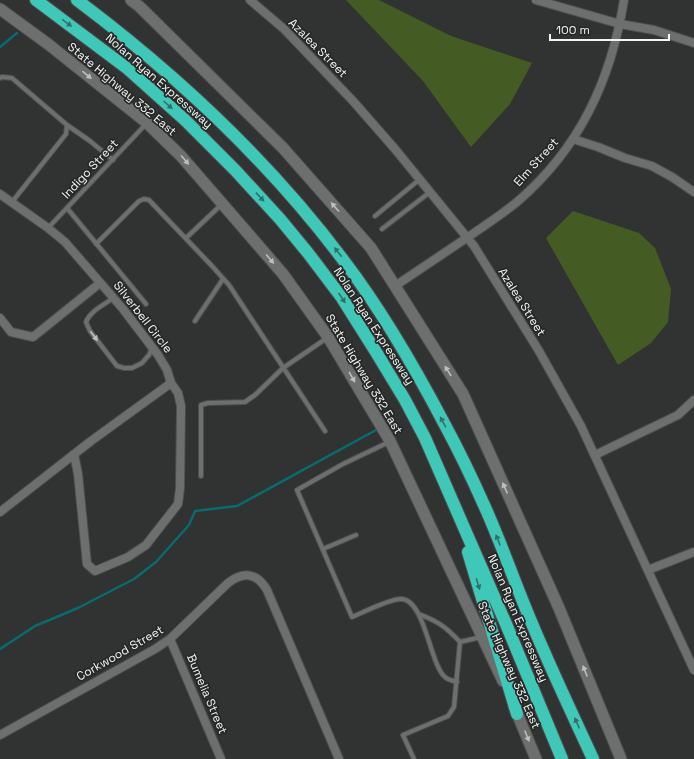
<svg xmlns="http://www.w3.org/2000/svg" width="694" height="759" font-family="'Space Grotesk',sans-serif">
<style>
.green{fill:#445c24}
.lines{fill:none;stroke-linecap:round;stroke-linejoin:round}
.stream{stroke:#096b70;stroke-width:2.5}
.service-casing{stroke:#4d4f4e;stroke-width:6}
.minor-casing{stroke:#4d4f4e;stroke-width:10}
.secondary-casing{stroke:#4d4f4e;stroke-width:13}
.motorway-casing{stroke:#4d4f4e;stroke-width:14}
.service{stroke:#6c6f6d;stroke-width:4}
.minor{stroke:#6c6f6d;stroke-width:8}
.secondary{stroke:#6c6f6d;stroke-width:11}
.motorway{stroke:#3fc8b7;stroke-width:12}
.oneway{fill:#317168}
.oneway2{fill:#bdbfbe}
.labels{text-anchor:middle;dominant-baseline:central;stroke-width:3.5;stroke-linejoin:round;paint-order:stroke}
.street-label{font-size:12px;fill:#f3f5f4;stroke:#262927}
</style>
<rect width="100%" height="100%" fill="#303331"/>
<path class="green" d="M346,0h33l72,36 81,27 -22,41 -39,43 -48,-66z
M573,211l66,22 16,15 16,41 -3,33 -17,21 -33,22 -72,-127z"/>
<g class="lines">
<path class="stream" d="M0,47l17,-14
M0,649l35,-23 43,-18 56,-29 22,-17 33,-37 6,-14 42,-5 139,-76"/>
<defs>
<path id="service" d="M0,78l2,-1 10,1 55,47 -1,9 -54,68
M67,125l23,16 23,19
M67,208l79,96
M375,216l45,-37
M48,228l98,-104
M382,229l48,-37
M186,238l36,-34
M96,244l43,-43 5,-2 5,1 63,66 17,19 96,146
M113,298c-9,7 -23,13 -27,24l4,9 27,35 7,2h8l10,-5 7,-8 3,-7
M195,321l28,-42
M389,442l-46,22 -46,26 55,127c12,-5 37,-18 49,-18 24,0 29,66 44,78 3,3 9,4 12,5
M201,476v-71l7,-2 37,-1 10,-7 28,-27 44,-30
M323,549l33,-14
M460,642l21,-5
M414,759l-11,-24 45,-19 6,-9 6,-65c-14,-15 -21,-20 -41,-28"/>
<path id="minor" d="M250,0l34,29 69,72 42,48 79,97 65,105 42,75 113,244
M536,0l84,24 34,6 40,13
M573,139l25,8 27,11 27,8 20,11 22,15
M0,194l48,34 17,14 58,67 35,46 9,15 4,13 7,10 3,13 -1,82 -2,16 -32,41 -18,12 -33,14 -8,-7 -9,-90 -4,-20
M395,286c24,-16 48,-32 73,-49 16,-11 33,-22 49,-35 63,-54 94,-122 107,-202
M0,318l11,14 22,5 67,-54
M595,455l83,-40 16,-15
M0,512l91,-71 80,-58
M648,570l46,-18
M170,639l51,120
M0,735l155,-86 15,-10 58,-56c16,-12 29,-10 39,7l72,169"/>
<path id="secondary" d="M131,0l9,7 143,141 88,100 92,146 96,214 62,151
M0,9l48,35 99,79 34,33 102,118 45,63 62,104 113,240
M514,706l22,53"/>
<path id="motorway" d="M36,0l92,69 57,51 50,50 45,49 28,34 34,45 34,54 29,48 20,38 81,186 56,135
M77,0c100,75 192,161 267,261 39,51 71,107 101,164 14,26 27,53 39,80 16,35 29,73 44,109 20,49 43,97 65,145
M468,552l49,162"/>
</defs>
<use href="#service" class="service-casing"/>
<use href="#minor" class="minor-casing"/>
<use href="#secondary" class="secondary-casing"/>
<use href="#motorway" class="motorway-casing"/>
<use href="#service" class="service"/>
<use href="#minor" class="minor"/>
<use href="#secondary" class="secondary"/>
<use href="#motorway" class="motorway"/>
</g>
<defs><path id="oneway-solid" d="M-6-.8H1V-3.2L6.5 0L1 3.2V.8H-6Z"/></defs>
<g class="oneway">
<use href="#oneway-solid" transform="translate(67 23) rotate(36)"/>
<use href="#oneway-solid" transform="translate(168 105) rotate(42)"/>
<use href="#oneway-solid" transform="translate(260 197) rotate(47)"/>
<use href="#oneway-solid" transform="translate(338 252) rotate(-128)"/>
<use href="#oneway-solid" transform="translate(342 298) rotate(56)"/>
<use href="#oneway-solid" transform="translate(443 422) rotate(-118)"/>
<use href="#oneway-solid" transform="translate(498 540) rotate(-112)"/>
<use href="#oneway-solid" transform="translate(478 584) rotate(73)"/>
<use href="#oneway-solid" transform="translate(577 723) rotate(-114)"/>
</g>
<g class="oneway2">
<use href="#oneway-solid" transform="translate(87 75) rotate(39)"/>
<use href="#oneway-solid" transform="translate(185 160) rotate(49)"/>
<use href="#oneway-solid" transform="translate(335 207) rotate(-131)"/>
<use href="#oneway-solid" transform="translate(270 259) rotate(49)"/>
<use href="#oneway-solid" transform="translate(94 336) rotate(53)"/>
<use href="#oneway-solid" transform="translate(448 371) rotate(-122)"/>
<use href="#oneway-solid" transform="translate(352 377) rotate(60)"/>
<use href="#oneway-solid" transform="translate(505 488) rotate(-114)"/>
<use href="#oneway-solid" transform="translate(585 671) rotate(-112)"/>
<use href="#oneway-solid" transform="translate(527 736) rotate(68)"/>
</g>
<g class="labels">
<g class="street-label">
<text transform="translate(318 48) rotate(45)">Azalea Street</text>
<text transform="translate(159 81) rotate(41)">Nolan Ryan Expressway</text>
<text transform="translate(122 89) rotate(40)">State Highway 332 East</text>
<text transform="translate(536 162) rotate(-48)">Elm Street</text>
<text transform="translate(90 169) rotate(-47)">Indigo Street</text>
<text transform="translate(522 302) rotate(58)">Azalea Street</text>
<text transform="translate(143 317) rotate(52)">Silverbell Circle</text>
<text transform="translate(374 326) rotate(57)">Nolan Ryan Expressway</text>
<text transform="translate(364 374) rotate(59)">State Highway 332 East</text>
<text transform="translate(518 618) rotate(67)">Nolan Ryan Expressway</text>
<text transform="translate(120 653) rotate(-30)">Corkwood Street</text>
<text transform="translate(509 665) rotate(66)">State Highway 332 East</text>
<text transform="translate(207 694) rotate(67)">Bumelia Street</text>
</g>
</g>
<path d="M550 34v6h119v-6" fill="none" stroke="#f3f5f4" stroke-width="2"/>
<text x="556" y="34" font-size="12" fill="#f3f5f4" stroke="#262927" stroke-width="3" paint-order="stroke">100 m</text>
</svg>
